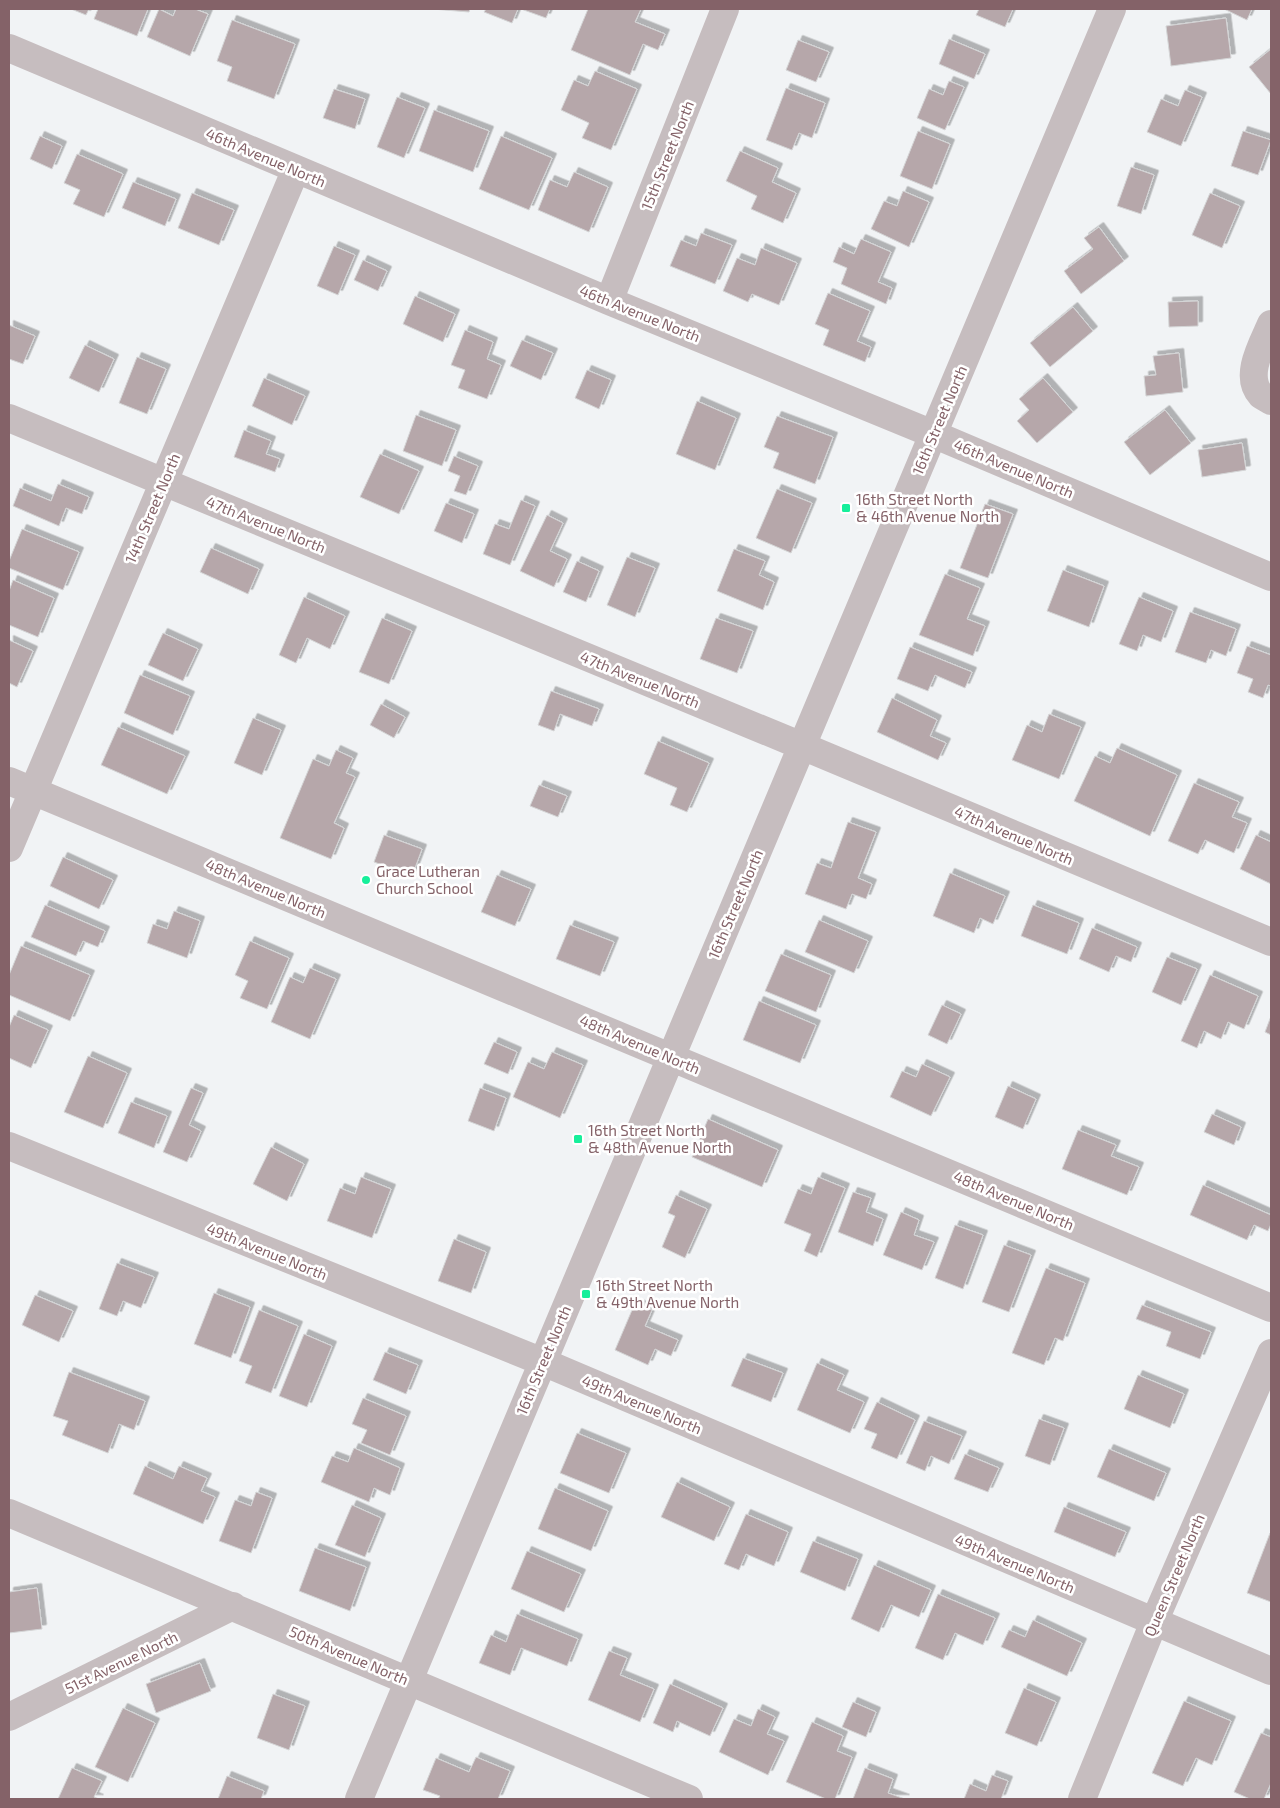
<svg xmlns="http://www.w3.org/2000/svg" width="1280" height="1808" font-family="'Exo 2',sans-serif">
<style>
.building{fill:#b6a7aa;stroke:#d4d5d6;filter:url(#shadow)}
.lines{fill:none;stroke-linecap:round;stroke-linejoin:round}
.minor{stroke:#c6bdbf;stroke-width:28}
.poi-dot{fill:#17ef9b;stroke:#fff;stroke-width:2}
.labels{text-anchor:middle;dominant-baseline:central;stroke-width:5;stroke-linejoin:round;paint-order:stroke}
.street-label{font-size:15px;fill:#846268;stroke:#fff}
.poi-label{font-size:15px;fill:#846268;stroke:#fff;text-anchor:start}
</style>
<defs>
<filter id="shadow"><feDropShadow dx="4.5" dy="-4.5" stdDeviation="0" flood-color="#0004"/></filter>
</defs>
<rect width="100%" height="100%" fill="#f1f3f5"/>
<path class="building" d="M71,9h18l-3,6z
M98,9h50l-11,27 -43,-17z
M159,9l14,7 3,-7h19l13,5 -18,42 -43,-19z
M432,9h38l-1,3z
M486,9h32l-6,14 -28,-11z
M521,9h29l-4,9z
M588,9h53l-6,13 30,12 -7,16 -15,-6 -13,31 -59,-25z
M979,9h34l-8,18 -29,-12z
M1224,9h28l-5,11z
M1226,18l5,40 -60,8 -5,-40z
M232,20l63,24 -21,55 -47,-18 5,-14 -15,-6z
M949,39l36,15 -11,25 -35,-15z
M798,40l31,12 -13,30 -30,-12z
M1271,49v45l-22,-27z
M595,71l42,18 -26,61 -29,-12 7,-15 -28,-13 13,-30 14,6z
M949,81l15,6 -19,43 -28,-12 12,-29 14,6z
M786,88l39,15 -13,35 -13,-5 -7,17 -26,-10z
M334,89l31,10 -10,30 -32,-11z
M1185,90l17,7 -21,49 -34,-14 14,-33 17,7z
M397,97l28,11 -21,50 -27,-11z
M434,110l55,21 -16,41 -54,-21z
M918,131l32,13 -18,45 -32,-13z
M1243,131l28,9 -13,35 -27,-9z
M40,136l22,10 -10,23 -22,-10z
M501,136l51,22 -23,52 -50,-21z
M740,151l38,17 -6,14 24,11 -13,30 -32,-14 6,-13 -31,-15z
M77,154l46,20 -19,43 -31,-13 7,-14 -16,-7z
M1131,167l23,8 -13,39 -24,-8z
M574,172l34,15 -19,45 -51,-22 12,-30 17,7z
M133,182l43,17 -11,27 -43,-18z
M903,191l26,11 -20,45 -38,-18 13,-28 13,5z
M192,193l42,17 -15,35 -41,-17z
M1210,193l30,13 -18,42 -30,-13z
M1099,227l25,34 -43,33 -17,-23 29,-22 -9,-11z
M701,233l31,12 -17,39 -45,-18 11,-26 15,6z
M861,239l30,13 -13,30 14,6 -6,16 -45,-20 6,-16 -14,-6 6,-15 15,7z
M334,246l21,9 -17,40 -21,-9z
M761,248l36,15 -18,42 -27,-11 -4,8 -25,-11 14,-33 18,7z
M363,260l24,11 -9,20 -24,-11z
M828,293l42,18 -13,30 14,6 -6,15 -42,-17 6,-15 -14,-6z
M415,296l40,18 -12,28 -40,-18z
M1198,301v25l-29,1 -1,-25z
M1073,307l20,24 -43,36 -20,-24z
M9,325l26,11 -12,28 -14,-5z
M465,330l28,12 -6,17 14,6 -14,34 -29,-11 7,-18 -14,-5z
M522,340l31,13 -12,27 -31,-14z
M85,345l29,14 -15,33 -30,-14z
M1179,353l4,39 -37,4 -2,-20 12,-1 -3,-19z
M137,357l29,12 -19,45 -28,-11z
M587,370l24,10 -12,29 -24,-11z
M264,378l41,18 -13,29 -40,-19z
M1043,378l30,34 -36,31 -20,-22 12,-11 -10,-11z
M697,401l39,17 -21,52 -39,-16z
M1165,410l26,33 -41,32 -26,-33z
M416,415l40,15 -14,36 -39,-15z
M777,416l56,21 -18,47 -42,-16 6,-15 -15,-6z
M244,430l27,11 -5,13 14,5 -5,13 -41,-15z
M1242,443l4,27 -44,7 -4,-27z
M380,454l39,17 -20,43 -39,-17z
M454,456l24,10 -12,29 -12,-4 6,-15 -12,-5z
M58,484l31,13 -7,17 -16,-6 -7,18 -46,-20 7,-18 31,13z
M777,489l35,14 -21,50 -35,-15z
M521,500l14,6 -25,59 -27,-11 12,-30 14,5z
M446,503l28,11 -12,29 -28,-12z
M985,504l28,10 -25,64 -28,-10z
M547,515l16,8 -13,28 17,8 -13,28 -34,-16z
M22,529l57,23 -16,38 -54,-22v-7z
M211,548l48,21 -11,25 -48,-22z
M734,549l31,12 -6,14 15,7 -11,28 -46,-19z
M627,557l28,11 -20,49 -28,-12z
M577,561l22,10 -13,31 -23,-10z
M1063,570l41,16 -15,41 -42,-16z
M945,574l35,14 -13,31 18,7 -12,30 -54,-21z
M13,580l41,18 -16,39 -29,-12v-34z
M304,597l41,19 -15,33 -23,-11 -11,25 -17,-8z
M1139,597l34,14 -12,31 -18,-7 -6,16 -18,-7z
M1190,612l46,17 -10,27 -15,-6 -5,13 -31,-11z
M382,618l30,13 -23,53 -30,-12z
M716,618l37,13 -16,42 -37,-14z
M163,633l35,16 -15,32 -35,-16z
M9,640l24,11 -16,36 -8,-4z
M1247,646l24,9v31l-3,-1 -5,13 -15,-6 5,-13 -16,-6z
M910,647l62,25 -7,16 -30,-13 -7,16 -31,-12z
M140,675l50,21 -17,39 -49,-22z
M551,691l48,18 -7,17 -32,-12 -6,17 -16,-6z
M892,698l45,22 -7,16 16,7 -8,17 -61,-28z
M381,704l24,13 -11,21 -24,-13z
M1049,714l32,13 -22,52 -47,-19 15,-35 15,7z
M253,718l28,12 -19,45 -28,-12z
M118,727l67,29 -18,38 -66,-29z
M658,741l51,22 -22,49 -17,-7 7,-17 -33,-14z
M1117,748l60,27 -27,61 -76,-35 21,-45 15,7z
M336,750l17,8 -7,15 9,4 -21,46 10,5 -13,31 -51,-21 33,-79 16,7z
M1194,783l45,19 -7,15 15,6 -13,30 -29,-13 -7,14 -30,-13z
M539,785l28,11 -9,21 -28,-11z
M848,822l28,10 -18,46 14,6 -6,15 -14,-5 -6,15 -41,-15 12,-31 14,5z
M384,835l38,14 -10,27 -38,-14z
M1256,835l15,7v42l-31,-15z
M63,857l50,23 -14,29 -49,-23z
M950,873l55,23 -12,28 -13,-6 -6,15 -41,-17z
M497,875l34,14 -16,37 -34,-14z
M45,905l60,26 -7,16 -15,-6 -7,15 -45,-19z
M1033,905l46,18 -12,31 -46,-18z
M174,911l26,10 -13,37 -40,-15 6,-19 14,5z
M819,920l49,21 -14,32 -49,-21z
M570,925l44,17 -14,34 -44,-17z
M1092,928l45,19 -6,15 -15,-6 -7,16 -30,-13z
M250,941l39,17 -22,51 -27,-11 8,-17 -13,-6z
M21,946l69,29 -20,46 -61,-26v-20z
M781,954l50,21 -15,37 -51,-21z
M1167,957l30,12 -16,36 -29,-13z
M310,968l26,11 -26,60 -39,-17 19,-45 13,6z
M1210,975l48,21 -14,33 -16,-7 -7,17 -17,-8 -7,17 -16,-7z
M759,1001l57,24 -16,38 -57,-23z
M942,1005l19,9 -14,30 -19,-9z
M14,1015l34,15 -17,38 -22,-10v-31z
M1271,1016v19l-6,-3z
M494,1042l23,10 -9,22 -24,-10z
M552,1052l31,13 -23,53 -47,-21 15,-35 16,7z
M88,1056l39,17 -24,55 -39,-16z
M922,1064l28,13 -19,39 -41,-19 12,-26 14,6z
M1008,1086l28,13 -13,30 -28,-12z
M191,1088l12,5 -14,32 12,6 -14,31 -24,-10z
M480,1088l26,10 -12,33 -26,-10z
M131,1102l36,14 -13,32 -36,-15z
M1212,1114l29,13 -7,18 -30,-13z
M708,1119l70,31 -16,37 -70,-30z
M1078,1130l38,15 -5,11 28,11 -12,28 -65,-26z
M271,1147l33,17 -17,37 -34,-17z
M361,1177l30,12 -19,49 -45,-17 13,-33 15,6z
M818,1177l27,11 -28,69 -13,-6 7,-17 -27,-11 14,-34 13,5z
M1203,1185l68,30v9l-3,7 -14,-6 -7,15 -57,-25z
M853,1192l18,6 -5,14 17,7 -10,27 -35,-14z
M676,1195l31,14 -22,49 -23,-11 13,-31 -7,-3z
M901,1212l18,8 -5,15 20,7 -12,28 -39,-15z
M955,1225l28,10 -20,54 -28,-11z
M454,1239l32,13 -15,41 -33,-12z
M1004,1245l27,10 -22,57 -27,-10z
M117,1263l37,14 -13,31 -18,-7 -6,15 -18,-7z
M1046,1268l39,15 -22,58 -8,-3 -11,27 -32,-12z
M214,1293l36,14 -19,51 -37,-14z
M35,1295l38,16 -14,31 -37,-17z
M635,1303l17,7 -7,16 33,14 -7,16 -16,-7 -7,16 -33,-15z
M1142,1305l69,27 -11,27 -34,-13 5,-14 -35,-13z
M259,1310l39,16 -27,67 -26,-10 7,-17 -13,-5z
M304,1334l28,12 -25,61 -28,-11z
M385,1352l33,13 -12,29 -33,-14z
M743,1358l40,15 -12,29 -40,-16z
M817,1363l27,12 -7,15 27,12 -14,31 -53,-23z
M69,1372l76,29 -11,29 -15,-6 -11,29 -46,-18 6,-14 -15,-5z
M1138,1375l46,19 -14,34 -46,-19z
M363,1398l43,18 -16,39 -29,-12 6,-13 -15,-6z
M877,1402l38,18 -18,39 -26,-11 6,-14 -13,-5z
M1039,1419l25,9 -14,37 -25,-9z
M924,1421l38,15 -13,28 -18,-8 -6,15 -19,-8z
M577,1433l49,20 -17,40 -49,-20z
M354,1448l46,20 -10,27 -16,-7 -5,14 -48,-20 11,-26 16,6z
M1109,1449l57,24 -12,28 -57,-24z
M965,1454l34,14 -11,24 -34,-13z
M145,1466l28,13 6,-13 28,12 -6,13 14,6 -12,27 -70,-30z
M677,1482l53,25 -16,34 -53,-24z
M555,1488l53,23 -17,40 -53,-22z
M256,1492l16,6 -21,55 -32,-12 16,-41 16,6z
M352,1505l29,13 -16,39 -30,-12z
M1064,1507l62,25 -11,25 -61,-25z
M746,1514l42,18 -14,34 -28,-12 -7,16 -15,-6z
M1270,1533h1v69l-24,-9z
M813,1541l45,18 -13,32 -45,-19z
M315,1548l51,19 -16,44 -51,-20z
M527,1551l54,23 -17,38 -53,-23z
M874,1565l57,25 -12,27 -28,-12 -12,27 -28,-13z
M37,1588l5,41 -33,4v-41z
M938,1594l57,24 -12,27 -28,-12 -12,27 -28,-12z
M517,1614l61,25 -11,27 -46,-18 -11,27 -31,-12 12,-28 15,7z
M1033,1620l49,23 -15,33 -66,-29 8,-17 16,7z
M609,1651l18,7 -7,17 34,14 -14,33 -52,-22z
M200,1663l11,28 -55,22 -10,-29z
M670,1684l53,24 -13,28 -33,-15 -4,11 -20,-9z
M1024,1688l32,14 -19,44 -32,-13z
M273,1694l32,12 -16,44 -32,-12z
M1184,1701l47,20 -19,44 -16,-7 -13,28 -31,-13z
M853,1702l23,10 -10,25 -24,-10z
M123,1708l32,15 -27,59 -33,-15z
M758,1709l17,8 -8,17 17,7 -16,34 -49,-23 15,-33 17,7z
M812,1722l31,14 -6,15 15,6 -17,42h-9l-40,-17z
M1261,1733l10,4v46l-7,16h-14l-16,-7z
M476,1757l34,14 -12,28h-60l2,-3 -17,-6 13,-32 33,14z
M72,1768l30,13 -8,16 5,2h-41z
M865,1768l28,11 -5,14 17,6h-52z
M992,1775l16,6 -7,18h-37l6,-15 16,7z
M227,1776l37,15 -3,8h-43z"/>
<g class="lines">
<path class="minor" d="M9,48l600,253 324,133 338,143
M609,301l116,-292
M1271,324c-8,19 -28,52 -10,71 3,2 7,4 10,6
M9,418l793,328 469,196
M9,781l1262,527
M9,848l287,-679
M9,1146l534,216 728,309
M9,1513l680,286
M9,1717l224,-111
M359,1799l753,-1790
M1082,1799l72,-177 117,-269"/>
</g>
<g class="poi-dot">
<rect x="841" y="503" width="10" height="10" rx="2.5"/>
<circle cx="366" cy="880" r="5"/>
<rect x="573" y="1134" width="10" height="10" rx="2.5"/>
<rect x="581" y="1289" width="10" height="10" rx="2.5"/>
</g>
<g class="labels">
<g class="street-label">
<text transform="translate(667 155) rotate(-68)">15th Street North</text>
<text transform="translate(266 157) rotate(23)">46th Avenue North</text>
<text transform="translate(640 313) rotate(22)">46th Avenue North</text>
<text transform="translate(939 420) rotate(-67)">16th Street North</text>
<text transform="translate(1014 468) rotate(23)">46th Avenue North</text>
<text transform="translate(152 508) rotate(-67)">14th Street North</text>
<text transform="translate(266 524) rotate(22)">47th Avenue North</text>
<text transform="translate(640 679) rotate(22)">47th Avenue North</text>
<text transform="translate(1014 835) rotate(23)">47th Avenue North</text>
<text transform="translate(266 888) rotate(23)">48th Avenue North</text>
<text transform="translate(735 904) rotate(-67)">16th Street North</text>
<text transform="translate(640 1044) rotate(23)">48th Avenue North</text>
<text transform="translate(1014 1200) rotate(23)">48th Avenue North</text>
<text transform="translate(267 1251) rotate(22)">49th Avenue North</text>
<text transform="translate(543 1360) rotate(-67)">16th Street North</text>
<text transform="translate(642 1404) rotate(23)">49th Avenue North</text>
<text transform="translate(1015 1563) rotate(23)">49th Avenue North</text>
<text transform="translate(1174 1575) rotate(-67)">Queen Street North</text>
<text transform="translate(349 1655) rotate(23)">50th Avenue North</text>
<text transform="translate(121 1662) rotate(-26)">51st Avenue North</text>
</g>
<g class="poi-label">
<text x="856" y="499">16th Street North<tspan x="856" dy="17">&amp; 46th Avenue North</tspan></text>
<text x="376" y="871">Grace Lutheran<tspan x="376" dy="17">Church School</tspan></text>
<text x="588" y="1130">16th Street North<tspan x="588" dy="17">&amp; 48th Avenue North</tspan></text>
<text x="596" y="1285">16th Street North<tspan x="596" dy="17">&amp; 49th Avenue North</tspan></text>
</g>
</g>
<rect width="1280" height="1808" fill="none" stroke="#846268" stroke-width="20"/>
</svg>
